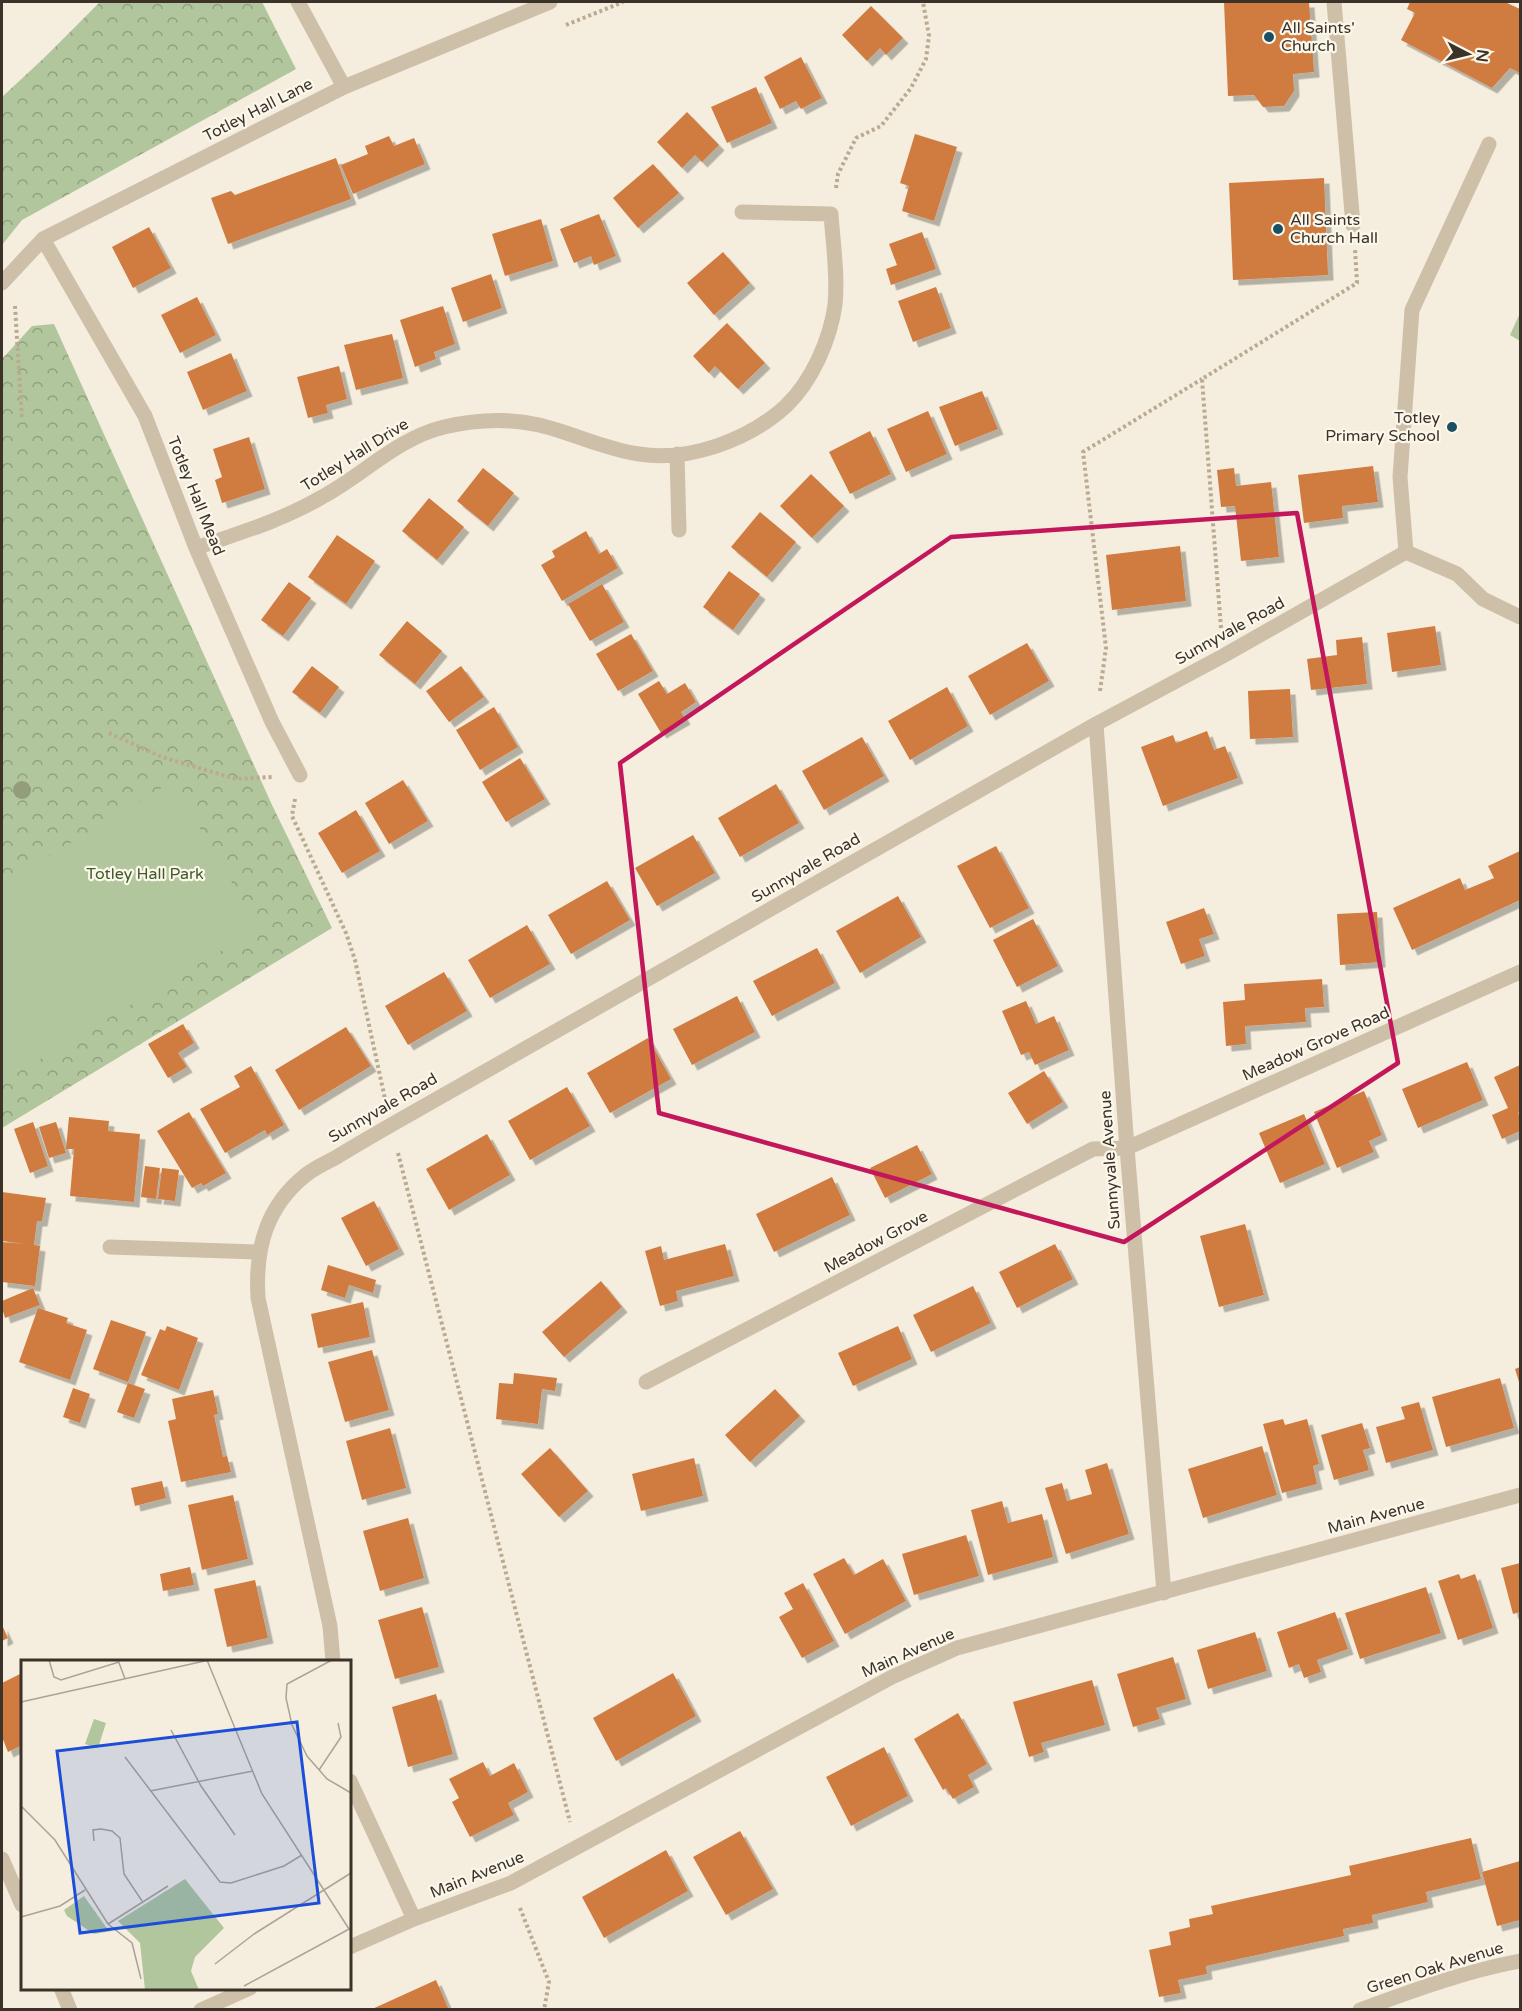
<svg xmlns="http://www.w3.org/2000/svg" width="1522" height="2011" font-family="'Varela Round',sans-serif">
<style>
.forest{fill:url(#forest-crowns)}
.garden{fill:#b1c69c}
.building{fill:#d07b41;filter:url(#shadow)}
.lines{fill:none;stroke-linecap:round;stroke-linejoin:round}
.path{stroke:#baaa92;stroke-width:4;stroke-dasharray:3 3;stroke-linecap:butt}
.service{stroke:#cec0a8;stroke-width:15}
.minor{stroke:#cec0a8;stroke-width:15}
.tree{fill:#929d7b}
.marked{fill:none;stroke:#c2185b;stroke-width:4.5;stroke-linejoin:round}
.poi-dot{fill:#1a5060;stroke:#fcf7eb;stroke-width:2}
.labels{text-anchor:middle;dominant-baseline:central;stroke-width:4.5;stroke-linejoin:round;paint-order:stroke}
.poi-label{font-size:16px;fill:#3b3229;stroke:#fcf7eb;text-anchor:start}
.street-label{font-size:16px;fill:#3b3229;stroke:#fcf7eb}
.park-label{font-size:16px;fill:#415b2a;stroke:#fcf7eb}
.inset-road{fill:none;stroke:#aba396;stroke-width:1.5}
.view{fill:#1d4ed8;fill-opacity:0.15;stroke:#1d4ed8;stroke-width:3}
.inset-edge{fill:none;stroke:#3b3229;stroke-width:3}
</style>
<defs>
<pattern id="forest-crowns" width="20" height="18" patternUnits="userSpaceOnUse" patternTransform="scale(1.5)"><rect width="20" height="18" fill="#b1c69c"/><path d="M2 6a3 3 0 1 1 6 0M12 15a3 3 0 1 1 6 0" fill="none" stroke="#91a17f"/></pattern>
<filter id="shadow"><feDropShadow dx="5.5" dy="5.5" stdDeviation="0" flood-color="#0004"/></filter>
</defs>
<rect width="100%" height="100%" fill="#f5eede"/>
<path class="forest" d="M100,2h162l34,67 -274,151 -20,25v-148l42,-39z
M54,324l218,481 60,123 -330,200v-769l30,-33z"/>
<path class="garden" d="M1520,313v28l-10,-6z
M172,782l87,146 -257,154v-198z"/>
<path class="building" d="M1224,2h85l5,70 -21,2 1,17 -10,15 -21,1 -9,-12 -26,1z
M1410,2h95l15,7v64l-10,-5 -18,20 -91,-48 14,-27 -8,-4z
M871,6l32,32 -17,17 -6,-7 -13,13 -25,-26z
M801,57l21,41 -21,11 -5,-8 -16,8 -16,-32z
M756,87l16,36 -45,20 -16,-36z
M687,112l32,33 -17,17 -7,-7 -13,13 -25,-26z
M915,134l42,13 -23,74 -32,-10 7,-25 -9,-3z
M389,136l5,10 20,-8 11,26 -72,30 -12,-29 27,-11 -3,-8z
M336,158l15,41 -123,45 -17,-46 20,-7 4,4z
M653,164l26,29 -41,35 -25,-30z
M1324,178l4,97 -95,5 -4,-97z
M599,214l17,42 -22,9 -3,-9 -17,7 -14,-34z
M541,219l12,42 -48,15 -13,-42z
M149,227l22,41 -38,20 -21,-41z
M922,232l14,37 -45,16 -5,-16 11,-4 -8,-21z
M723,252l27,31 -36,32 -27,-32z
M491,274l11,34 -39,14 -12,-34z
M936,287l15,41 -38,14 -15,-41z
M197,297l19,38 -36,18 -19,-38z
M443,306l12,38 -21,8 2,7 -21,8 -15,-47z
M727,323l38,40 -27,26 -23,-23 -6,7 -16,-17z
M392,334l11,44 -47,12 -12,-45z
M231,353l16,38 -44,19 -16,-38z
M339,366l8,33 -21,6 2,8 -20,5 -11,-41z
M982,391l16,38 -43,17 -16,-39z
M928,411l19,43 -41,18 -19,-43z
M870,431l21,43 -41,20 -21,-42z
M249,437l16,52 -43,14 -7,-23 7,-3 -9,-28z
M1373,466l5,36 -36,4 1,12 -39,5 -6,-48z
M483,468l31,25 -26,33 -31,-25z
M1234,468l2,18 35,-4 8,75 -38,4 -6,-55 -14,1 -4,-37z
M811,474l33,32 -32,32 -32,-32z
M429,498l35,29 -27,33 -35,-29z
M760,512l36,30 -29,35 -36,-30z
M586,531l13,23 8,-5 11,19 -56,33 -21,-36 14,-8 -3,-6z
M337,535l38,26 -29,43 -38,-27z
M1180,546l6,55 -74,9 -6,-55z
M729,571l31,23 -27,36 -30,-23z
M289,582l22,16 -28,38 -22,-16z
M602,584l22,38 -34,19 -22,-37z
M407,621l35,30 -27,33 -36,-29z
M1435,626l6,39 -49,7 -5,-39z
M631,634l22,37 -35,20 -22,-37z
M1362,637l5,47 -56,6 -4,-31 30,-4 -1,-15z
M1027,643l22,38 -59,34 -22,-39z
M312,666l27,21 -19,26 -28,-21z
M461,666l23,31 -35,25 -23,-31z
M659,681l8,13 18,-11 11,19 -15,10 4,7 -24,14 -23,-39z
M947,687l21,39 -58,34 -22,-39z
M1290,689l3,48 -43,2 -2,-48z
M494,707l24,40 -38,23 -24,-40z
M1207,731l7,19 11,-4 13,32 -75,28 -22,-59 32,-12 3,8z
M862,737l22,39 -60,34 -22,-39z
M520,758l25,41 -39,23 -24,-40z
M403,780l25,41 -39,23 -24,-41z
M776,784l23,39 -59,34 -22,-39z
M356,810l24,41 -38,22 -24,-40z
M693,835l22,38 -58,33 -22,-38z
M996,846l33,62 -39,20 -33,-62z
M1520,851v49l-108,50 -19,-42 67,-30 5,12 29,-12 -6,-12z
M607,881l23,39 -59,34 -23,-39z
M898,896l23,41 -61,36 -24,-42z
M1204,908l10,26 -15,5 6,17 -24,8 -15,-42z
M1377,912l3,50 -40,3 -3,-51z
M1033,919l25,47 -41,21 -24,-47z
M527,925l23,39 -60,34 -22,-38z
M817,948l18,35 -63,33 -19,-35z
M444,972l23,39 -59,34 -23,-39z
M1322,979l2,28 -19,1 1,14 -61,4 1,18 -20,2 -3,-44 22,-2 -1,-16z
M737,996l18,36 -63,33 -19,-36z
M1026,1001l10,23 18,-8 15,34 -34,15 -6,-13 -8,3 -19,-44z
M183,1024l11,19 -16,10 9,14 -19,11 -20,-34z
M346,1027l25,39 -72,44 -24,-40z
M648,1038l23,41 -61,34 -23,-40z
M1467,1062l16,38 -65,28 -16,-39z
M1520,1065v46l-2,1 2,7v12l-18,8 -10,-24 16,-7 -14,-31z
M251,1066l33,59 -17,10 -2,-5 -40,23 -25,-44 40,-22 -6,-11z
M1044,1071l19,31 -36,22 -19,-31z
M567,1087l23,39 -60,34 -22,-39z
M1364,1091l18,44 -13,6 5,11 -37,16 -23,-56z
M189,1112l37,61 -23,13 -2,-3 -9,5 -35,-57z
M1304,1114l21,50 -45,19 -21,-50z
M69,1117l40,4 -1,10 32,3 -6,68 -64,-6 4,-47h-8z
M33,1122l15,44 -18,7 -16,-44z
M56,1122l10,31 -17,5 -10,-31z
M487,1134l23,41 -61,35 -23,-41z
M917,1145l15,29 -47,24 -15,-30z
M145,1166l15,2 -4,31 -15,-2z
M162,1168l17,2 -4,31 -17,-2z
M832,1177l18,38 -76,37 -18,-38z
M2,1192l44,6 -4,23h-5l-3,24 6,1 -5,40 -33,-4v-40l24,2 -24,-3z
M374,1201l25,48 -33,17 -25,-48z
M1245,1224l19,71 -45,12 -19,-71z
M725,1244l9,32 -58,15 2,10 -18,5 -15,-55 16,-5 3,14z
M1055,1244l18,35 -56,29 -18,-36z
M328,1265l48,15 -3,13 -24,-8 -4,13 -24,-8z
M601,1281l21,26 -58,50 -22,-25z
M973,1286l18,37 -60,29 -18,-37z
M33,1288l7,17 -35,13 -3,-10v-7z
M363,1302l7,35 -52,11 -7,-34z
M38,1308l30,10 -2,5 21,7 -17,50 -51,-18z
M111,1320l35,12 -18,50 -35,-13z
M167,1326l31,12 -19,52 -38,-15 19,-46 5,2z
M898,1326l14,33 -59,27 -15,-33z
M372,1350l17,60 -44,12 -17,-60z
M1520,1367v18l-5,-16z
M514,1373l43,5 -2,13 -13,-2 -4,35 -42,-5 3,-36 14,1z
M1500,1378l14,50 -68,19 -14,-50z
M128,1383l17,6 -11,29 -17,-6z
M73,1388l17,6 -10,29 -17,-6z
M775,1389l25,27 -50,46 -25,-27z
M213,1390l5,24 -4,1 9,42 4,-1 4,16 -50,10 -13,-61 8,-2 -4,-20z
M1419,1402l14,48 -47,13 -10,-36 29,-8 -4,-12z
M1283,1419l2,6 22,-6 12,45 -6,2 4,18 -35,9 -19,-69z
M1362,1423l8,25 -7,2 6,20 -35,10 -13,-45z
M390,1428l16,60 -44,12 -16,-59z
M1262,1446l15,49 -74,23 -15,-49z
M550,1448l38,43 -29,26 -38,-43z
M694,1458l9,38 -62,15 -9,-37z
M1107,1463l22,71 -63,20 -21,-66 17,-5 5,18 25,-7 -7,-24z
M162,1481l4,17 -31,8 -4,-18z
M233,1495l15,64 -46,11 -14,-65z
M1002,1501l6,22 34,-9 11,43 -65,18 -17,-65z
M408,1518l16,60 -44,13 -17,-60z
M966,1535l13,41 -65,19 -12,-41z
M844,1558l10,17 29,-16 23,42 -61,33 -32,-60z
M1520,1563v49l-7,2 -12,-46z
M190,1567l4,18 -31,6 -3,-17z
M1459,1574l2,5 14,-5 18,54 -35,12 -20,-59z
M255,1580l13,58 -41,9 -13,-58z
M803,1583l31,58 -32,17 -23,-41 14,-8 -9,-16z
M1426,1587l15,46 -81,26 -15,-46z
M422,1607l17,60 -44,12 -17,-59z
M1335,1612l13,37 -31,11 4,12 -17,6 -5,-14 -10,4 -12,-36z
M2,1625l6,13 -6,3z
M1255,1632l12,39 -59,18 -11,-39z
M1173,1657l13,42 -30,9 4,11 -27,8 -16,-53z
M22,1673v72l-14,7 -6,-15v-54z
M673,1673l23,43 -80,45 -23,-43z
M1092,1680l13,45 -64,18 3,9 -15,5 -16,-55z
M436,1694l17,60 -45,13 -16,-60z
M958,1713l29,51 -19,11 6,12 -21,12 -7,-11 -3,2 -29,-51z
M884,1747l24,49 -57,30 -25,-49z
M483,1762l7,14 24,-13 14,29 -20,11 6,12 -44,22 -18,-35 7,-4 -10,-19z
M740,1831l33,58 -47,26 -33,-58z
M1471,1838l10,41 -55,13 2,10 -56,13 1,8 -30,6 1,7 -138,30 1,8 -29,6 3,13 -22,4 -10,-47 22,-5 -2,-13 21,-5 -1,-8 24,-5 -2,-8 140,-31 -2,-9z
M666,1850l22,41 -84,47 -22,-41z
M1520,1861v59l-23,6 -15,-54z
M436,1980l13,30h-79z"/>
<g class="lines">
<path class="path" d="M566,25l57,-23
M836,188l2,-14 18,-36 25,-12 30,-38 15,-29 3,-23 -6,-34
M15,306l7,113
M1221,628l-19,-249 155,-96 -2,-34
M1100,691l6,-43 -23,-196 119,-73
M109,733l53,24 74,22 36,-2
M295,799l-3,17 54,117 9,27 30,139
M398,1153l172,669
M520,1908l29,74 -5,28"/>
<path class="service" d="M1334,2l19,223
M1489,144l-77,166 -12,167 6,75 51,22 26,25 37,18"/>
<path class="minor" d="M298,2l46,85
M43,239l102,177 51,132 76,174 28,53
M2,283l41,-44 301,-152 206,-85
M677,454l2,76
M196,548c43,-15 87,-28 126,-51 41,-22 76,-59 122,-70 30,-7 64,-9 95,-2 34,8 65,24 100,29 50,8 110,-14 147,-48 26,-25 44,-66 49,-101 3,-30 -2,-61 -4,-91l-89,-2
M1096,724l31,424 37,445
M110,1247l148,5
M646,1382l447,-233 34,-1 393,-176
M333,1662l-3,-36 -72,-328c-3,-50 8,-92 49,-124 8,-6 18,-11 28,-16 18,-11 37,-22 56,-33l705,-401 127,-68 183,-104
M350,1781l64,138
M2,1859l20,46
M350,1947l64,-28 97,-36 381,-206 65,-29 563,-153
M61,1988l9,22
M201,2010l49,-22
M1360,2010c52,-19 106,-39 160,-49"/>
</g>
<circle class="tree" cx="22" cy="790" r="9"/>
<path class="marked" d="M1297,513l101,550 -274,179 -465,-129 -39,-350 331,-226z"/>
<g class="poi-dot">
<circle cx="1269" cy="37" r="6"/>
<circle cx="1278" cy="229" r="6"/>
<circle cx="1452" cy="427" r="6"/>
</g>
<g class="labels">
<g class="poi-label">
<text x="1281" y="28">All Saints'<tspan x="1281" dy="18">Church</tspan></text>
<text x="1290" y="220">All Saints<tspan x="1290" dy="18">Church Hall</tspan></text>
<text x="1440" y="418" text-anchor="end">Totley<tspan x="1440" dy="18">Primary School</tspan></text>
</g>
<g class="street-label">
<text transform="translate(258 110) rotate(-27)">Totley Hall Lane</text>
<text transform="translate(355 455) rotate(-32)">Totley Hall Drive</text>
<text transform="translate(196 496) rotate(68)">Totley Hall Mead</text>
<text transform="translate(1230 631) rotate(-29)">Sunnyvale Road</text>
<text transform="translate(806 868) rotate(-30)">Sunnyvale Road</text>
<text transform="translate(1316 1044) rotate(-24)">Meadow Grove Road</text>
<text transform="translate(383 1108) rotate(-30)">Sunnyvale Road</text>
<text transform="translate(1110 1160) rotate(-94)">Sunnyvale Avenue</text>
<text transform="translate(876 1242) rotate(-28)">Meadow Grove</text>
<text transform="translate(1376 1516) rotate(-15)">Main Avenue</text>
<text transform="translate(908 1653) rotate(-24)">Main Avenue</text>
<text transform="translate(477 1875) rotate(-22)">Main Avenue</text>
<text transform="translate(1435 1968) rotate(-17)">Green Oak Avenue</text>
</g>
<g class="park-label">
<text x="145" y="874">Totley Hall Park</text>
</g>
</g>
<g transform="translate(21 1660)">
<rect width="330" height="330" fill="#f5eede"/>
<path d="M164,219l39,49 -29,29 -4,14 8,19h-54l-5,-47 -22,-22zM63,236l22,31 6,4 -18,3 -27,-18 -3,-6z" fill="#b1c69c"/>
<path d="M73,59l12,4 -8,25 -13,-4zM165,228l28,36 -16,12 -28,-35z" fill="#b1c69c"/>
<path class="inset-road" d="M28,0l5,17 7,3 58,-18M97,0l7,19M186,0l55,134 87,135M311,0l-45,24 -1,14 6,27 15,31 20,23 24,14M0,42l188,-42M150,70l30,56 34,49M104,97l95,125 11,1 53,-17 18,-11M298,110l22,-33 -3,-14M129,131l103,-20M0,146l34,34 53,84 24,19 9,36M73,181l-1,-11 8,-1 11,2 8,7 4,36 18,27M0,257l39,-11 25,-16M87,264l60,-38M194,304l39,-30 97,-61M223,326l107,-58"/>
<path class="view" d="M276,62l22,181 -239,30 -23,-182z"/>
<rect width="330" height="330" class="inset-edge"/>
</g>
<rect width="1522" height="2011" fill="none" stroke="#3b3229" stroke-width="6"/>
<g transform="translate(1468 54) rotate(97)" stroke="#fcf7eb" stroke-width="4.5" paint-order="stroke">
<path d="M0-4.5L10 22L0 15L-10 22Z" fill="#3b3229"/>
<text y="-9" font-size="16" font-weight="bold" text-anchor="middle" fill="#3b3229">N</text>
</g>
</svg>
